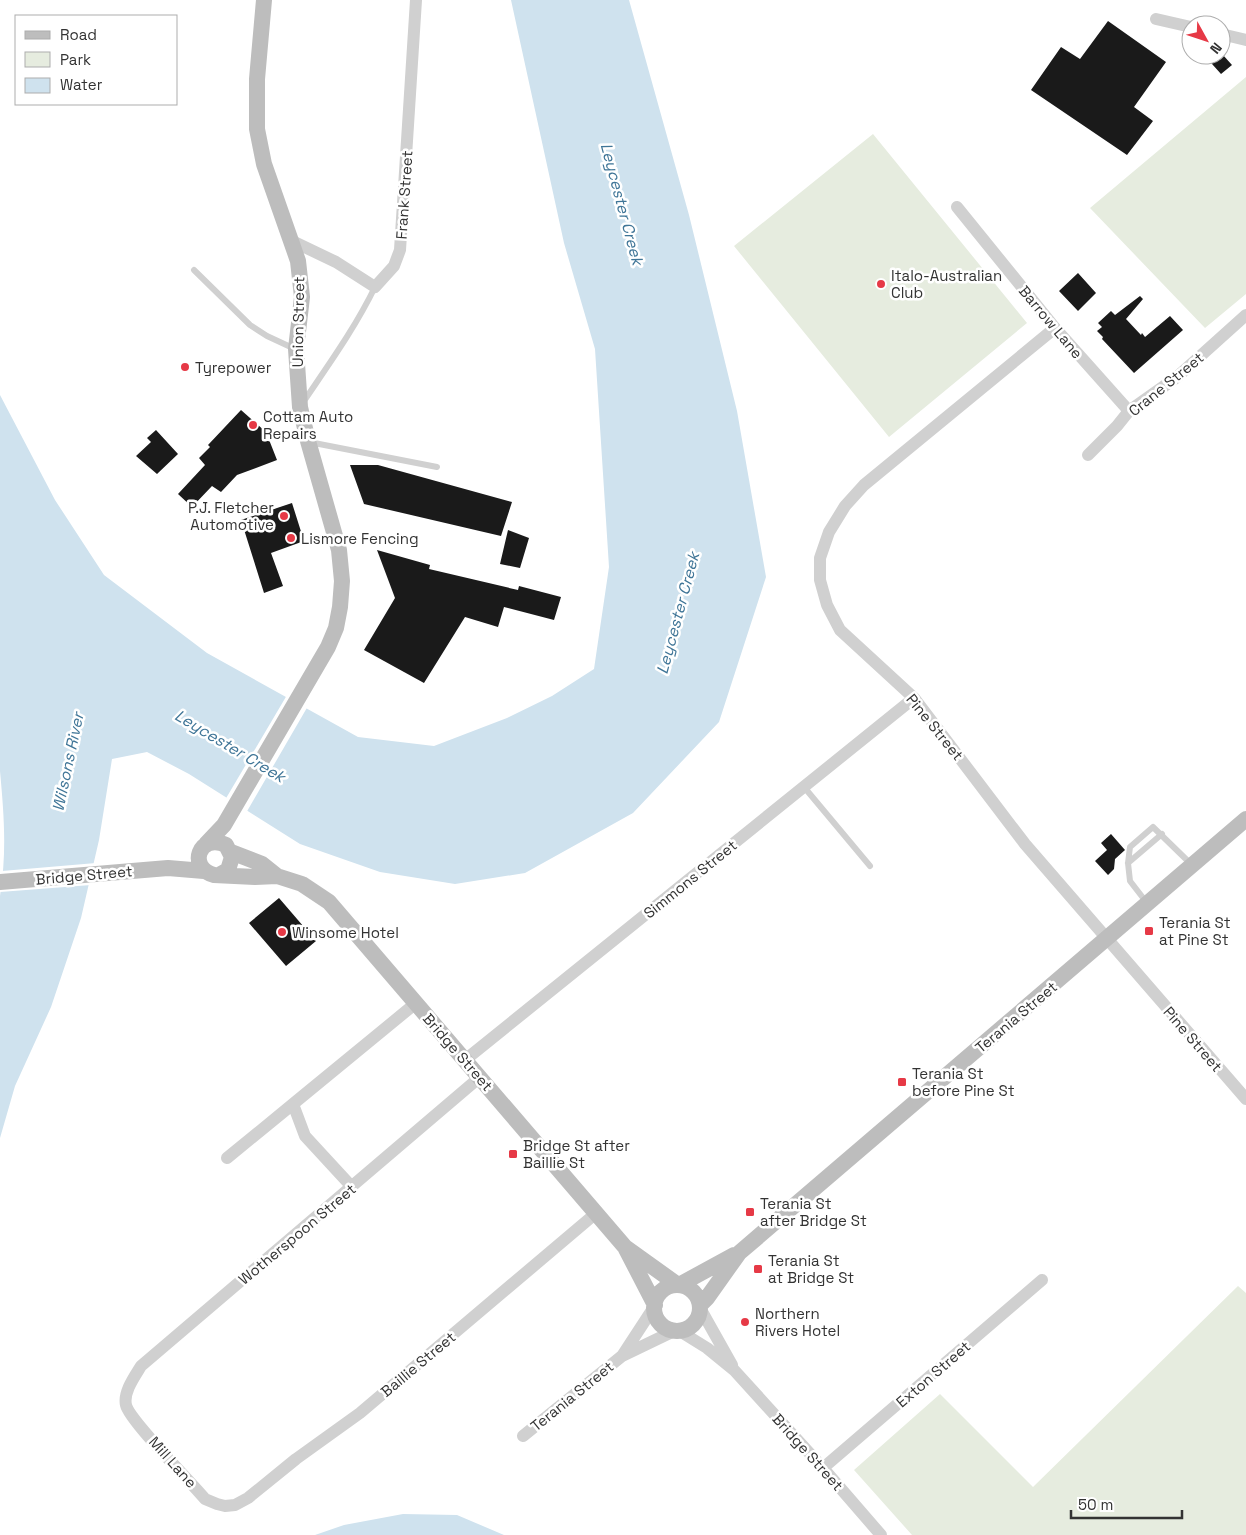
<svg xmlns="http://www.w3.org/2000/svg" width="1246" height="1535" font-family="'Space Grotesk',sans-serif">
<style>
.green{fill:#e6ecdf}
.water{fill:#cfe2ee}
.pier{fill:#fff}
.building{fill:#1a1a1a}
.lines{fill:none;stroke-linecap:round;stroke-linejoin:round}
.lane{stroke:#d0d0d0;stroke-width:6}
.street{stroke:#d0d0d0;stroke-width:12}
.secondary{stroke:#bdbdbd;stroke-width:16}
.poi-dot{fill:#e63946;stroke:#fff;stroke-width:2}
.labels{text-anchor:middle;dominant-baseline:central;stroke-width:5;stroke-linejoin:round;paint-order:stroke}
.street-label{font-size:15px;fill:#333;stroke:#fff}
.poi-label{font-size:15px;fill:#333;stroke:#fff;text-anchor:start}
.water-label{font-size:16px;font-style:italic;fill:#3f7597;stroke:#fff}
</style>
<rect width="100%" height="100%" fill="#fff"/>
<path class="green" d="M1246,77v217l-41,34 -115,-120z
M873,134l154,189 -138,114 -155,-191z
M1238,1286l8,7v242h-334l-58,-65 86,-76 93,93z"/>
<path class="water" d="M511,0h118l60,215 48,196 29,166 -47,145 -86,91 -108,60 -70,11 -75,-12 -80,-28 -111,-70 -42,-22 -35,7 -13,81 -18,78 -30,89 -36,79 -15,52v-242c7,-45 4,-81 0,-125v-376l55,105 49,75 103,78 151,84 76,9 73,-28 45,-22 42,-27 15,-102 -14,-218 -31,-106z
M403,1514l54,1 47,20h-189l29,-10z"/>
<path class="pier" d="M287,695l21,11 -62,107 -21,-13z
M96,863l-5,22 -91,7 2,-21z"/>
<path class="building" d="M1108,21l58,41 -32,45 19,14 -26,34 -96,-65 30,-43 19,12z
M1204,55h19l9,10 -11,9z
M1078,273l18,20 -18,18 -19,-20z
M1140,296l3,3 -17,20 15,16 1,-2 3,4 25,-21 13,14 -49,43 -32,-34 1,-2 -6,-6 5,-4 -4,-4 13,-12 4,4z
M241,410l25,22 11,28 -40,15 -16,17 -9,-6 -20,21 -14,-13 27,-29 -6,-7 11,-11 -2,-2z
M156,430l22,24 -21,20 -21,-18 15,-14 -4,-4z
M350,465h28l134,37 -11,34 -137,-32z
M292,503l12,38 -33,12 12,33 -19,7 -23,-73z
M508,530l21,8 -9,30 -20,-4z
M377,550l53,15 -1,4 89,21 1,-4 42,11 -7,23 -50,-13 -6,20 -33,-10 -41,66 -60,-33 31,-52z
M1111,834l14,16 -10,9 -1,10 -6,6 -13,-14 12,-11 -6,-7z
M279,898l37,43 -30,25 -37,-43z"/>
<g class="lines">
<path class="lane" d="M194,270l56,55 17,11 28,13
M304,401c25,-37 51,-73 71,-114
M309,442l128,25
M804,787l66,79
M1128,863l34,-29
M1147,903l-17,-22 -2,-18 2,-16 23,-20 39,38"/>
<path class="street" d="M1156,19l35,8
M1221,34l25,6
M957,207l98,121 74,83
M292,241l44,21 39,25 19,-21 6,-16 16,-250
M1055,328l-191,157 -19,21 -16,26 -9,26v22l7,25 13,25 74,68 111,146 221,255
M1088,455l29,-29 12,-15 48,-34 69,-62
M465,1060l449,-362
M480,1077l-339,289c-6,10 -18,26 -15,39 3,15 66,78 79,94l12,5 8,2 10,-1 13,-7 48,-39 64,-46 235,-199
M227,1158l66,-54
M352,1187l-47,-51 -12,-32 123,-101
M700,1308l32,57
M678,1330l29,18 27,22 89,98 58,67
M622,1356l32,-49
M523,1436l99,-80 54,-26
M823,1468l219,-188"/>
<path class="secondary" d="M206,844l18,-19 104,-178 8,-19 4,-21 2,-26 -3,-31 -31,-109 -8,-34 -4,-58 6,-52 -4,-36 -34,-97 -7,-35v-50l7,-79
M231,852l31,12 15,12 25,8 27,18 296,345 53,38
M219,875l9,-5 4,-13 -6,-12c-27,-13 -39,23 -12,30l41,2 22,-1
M0,882l168,-14 36,3
M626,1249l29,56
M679,1285l55,-30
M654 1308a23 23 0 1 1 46 0a23 23 0 1 1-46 0Z
M700,1305l7,-7 32,-45 507,-434"/>
</g>
<g class="poi-dot">
<circle cx="881" cy="284" r="5"/>
<circle cx="185" cy="367" r="5"/>
<circle cx="253" cy="425" r="5"/>
<circle cx="284" cy="516" r="5"/>
<circle cx="291" cy="538" r="5"/>
<rect x="1144" y="926" width="10" height="10" rx="2.5"/>
<circle cx="282" cy="932" r="5"/>
<rect x="897" y="1077" width="10" height="10" rx="2.5"/>
<rect x="508" y="1149" width="10" height="10" rx="2.5"/>
<rect x="745" y="1207" width="10" height="10" rx="2.5"/>
<rect x="753" y="1264" width="10" height="10" rx="2.5"/>
<circle cx="745" cy="1322" r="5"/>
</g>
<g class="labels">
<g class="street-label">
<text transform="translate(404 195) rotate(-86)">Frank Street</text>
<text transform="translate(298 322) rotate(-89)">Union Street</text>
<text transform="translate(1051 322) rotate(50)">Barrow Lane</text>
<text transform="translate(1166 384) rotate(-39)">Crane Street</text>
<text transform="translate(935 727) rotate(51)">Pine Street</text>
<text transform="translate(84 875) rotate(-5)">Bridge Street</text>
<text transform="translate(690 879) rotate(-39)">Simmons Street</text>
<text transform="translate(1016 1017) rotate(-40)">Terania Street</text>
<text transform="translate(1193 1039) rotate(49)">Pine Street</text>
<text transform="translate(458 1052) rotate(49)">Bridge Street</text>
<text transform="translate(297 1234) rotate(-40)">Wotherspoon Street</text>
<text transform="translate(418 1364) rotate(-40)">Baillie Street</text>
<text transform="translate(933 1374) rotate(-41)">Exton Street</text>
<text transform="translate(572 1396) rotate(-39)">Terania Street</text>
<text transform="translate(808 1452) rotate(48)">Bridge Street</text>
<text transform="translate(173 1462) rotate(48)">Mill Lane</text>
</g>
<g class="poi-label">
<text x="891" y="275">Italo-Australian<tspan x="891" dy="17">Club</tspan></text>
<text x="195" y="367">Tyrepower</text>
<text x="263" y="416">Cottam Auto<tspan x="263" dy="17">Repairs</tspan></text>
<text x="274" y="507" text-anchor="end">P.J. Fletcher<tspan x="274" dy="17">Automotive</tspan></text>
<text x="301" y="538">Lismore Fencing</text>
<text x="1159" y="922">Terania St<tspan x="1159" dy="17">at Pine St</tspan></text>
<text x="292" y="932">Winsome Hotel</text>
<text x="912" y="1073">Terania St<tspan x="912" dy="17">before Pine St</tspan></text>
<text x="523" y="1145">Bridge St after<tspan x="523" dy="17">Baillie St</tspan></text>
<text x="760" y="1203">Terania St<tspan x="760" dy="17">after Bridge St</tspan></text>
<text x="768" y="1260">Terania St<tspan x="768" dy="17">at Bridge St</tspan></text>
<text x="755" y="1313">Northern<tspan x="755" dy="17">Rivers Hotel</tspan></text>
</g>
<g class="water-label">
<text transform="translate(622 204) rotate(75)">Leycester Creek</text>
<text transform="translate(678 613) rotate(-75)">Leycester Creek</text>
<text transform="translate(230 746) rotate(31)">Leycester Creek</text>
<text transform="translate(68 762) rotate(-78)">Wilsons River</text>
</g>
</g>
<rect x="15" y="15" width="162" height="90" fill="#ffffff" stroke="#adadad"/>
<rect x="25" y="31" width="25" height="8" fill="#bdbdbd" stroke="#adadad"/>
<text x="60" y="40" font-size="15" fill="#333333">Road</text>
<rect x="25" y="52" width="25" height="15" fill="#e6ecdf" stroke="#adadad"/>
<text x="60" y="65" font-size="15" fill="#333333">Park</text>
<rect x="25" y="78" width="25" height="15" fill="#cfe2ee" stroke="#adadad"/>
<text x="60" y="90" font-size="15" fill="#333333">Water</text>
<g transform="translate(1206 40) rotate(130)"><circle r="24" fill="#ffffff" stroke="#adadad"/>
<path d="M0-4L9 19L0 12L-9 19Z" fill="#e63946"/>
<text y="-8" font-size="14" font-weight="bold" text-anchor="middle" fill="#333333">N</text>
</g>
<path d="M1071 1510v8h111v-8" fill="none" stroke="#333333" stroke-width="2.5"/>
<text x="1078" y="1510" font-size="15" fill="#333333" stroke="#ffffff" stroke-width="4" paint-order="stroke">50 m</text>
</svg>
